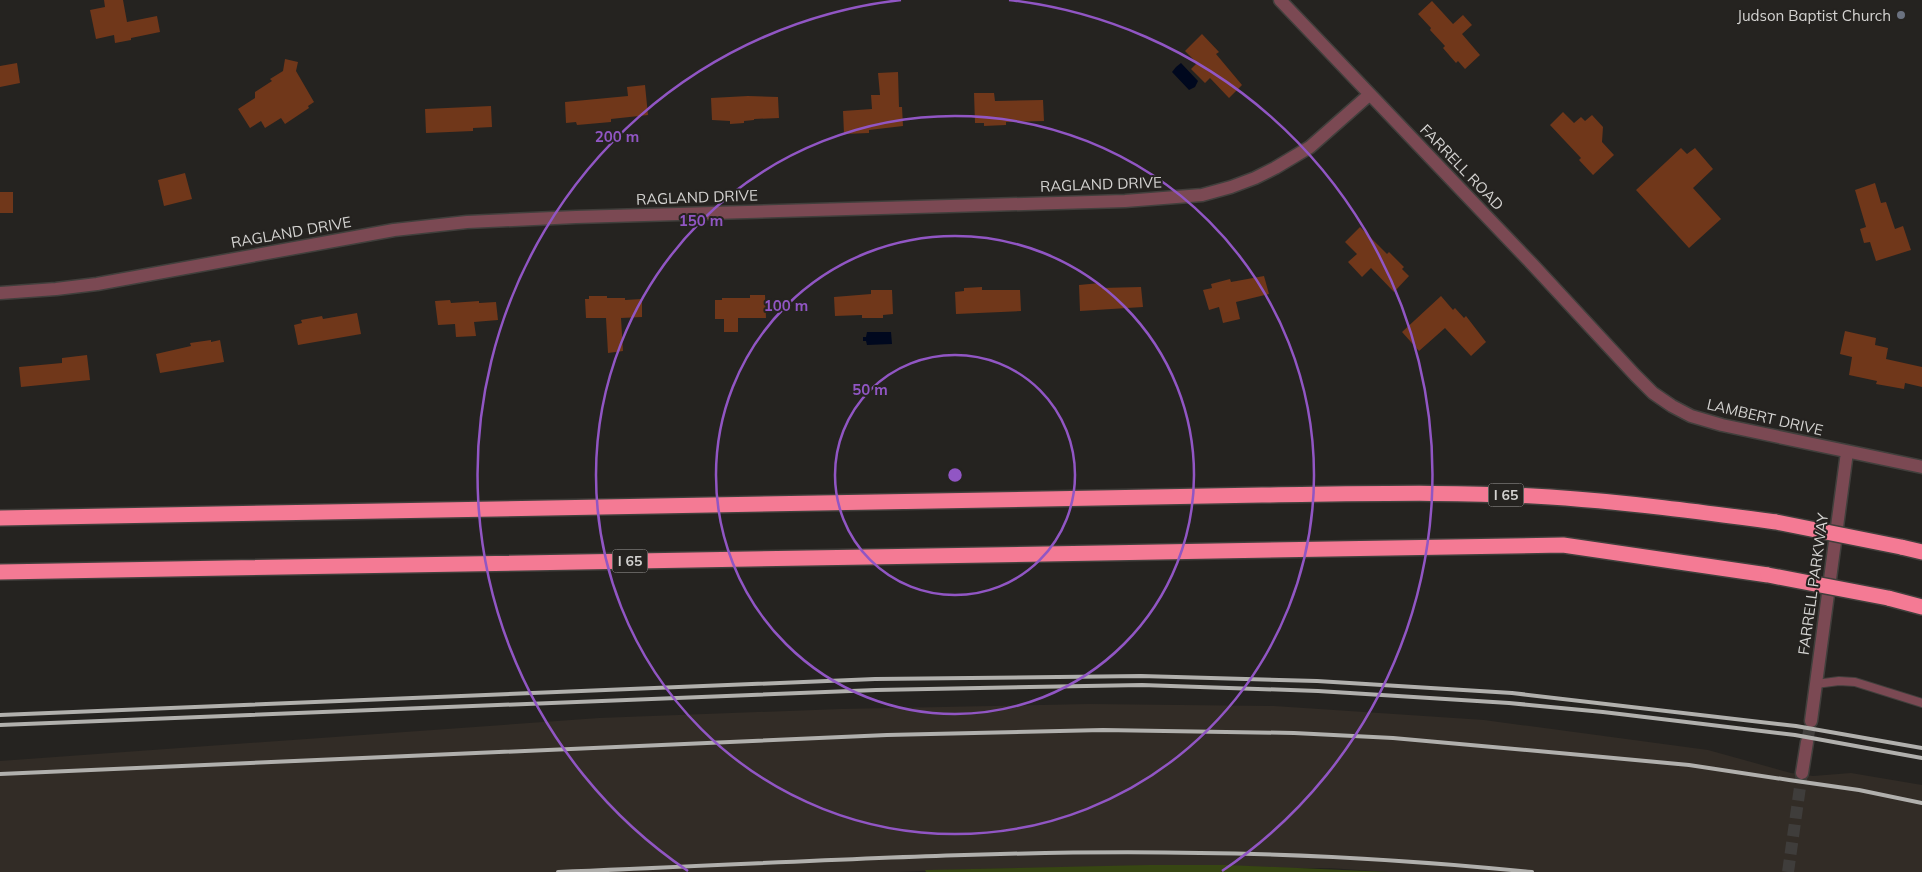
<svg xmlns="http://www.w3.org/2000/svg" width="1922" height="872" font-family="Mulish,sans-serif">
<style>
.built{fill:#322c26}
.green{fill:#374612}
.water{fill:#00081e}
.building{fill:#70371a}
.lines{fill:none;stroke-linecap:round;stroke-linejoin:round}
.minor-tunnel{stroke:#3f3d3b;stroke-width:12;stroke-dasharray:12 6;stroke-linecap:butt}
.service-casing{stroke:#413f3c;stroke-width:10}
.minor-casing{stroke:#413f3c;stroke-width:15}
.motorway-casing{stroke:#413f3c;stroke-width:18}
.service{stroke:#7b4953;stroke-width:8}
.minor{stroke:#7b4953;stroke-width:12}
.motorway{stroke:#f47a94;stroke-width:15}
.rail{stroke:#b1b0ad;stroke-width:4}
.motorway-bridge-casing{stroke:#413f3c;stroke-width:18;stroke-linecap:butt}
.motorway-bridge{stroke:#f47a94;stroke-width:15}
.ring{fill:none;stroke:#9156c4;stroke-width:2.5}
.worship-dot{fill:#6b7280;stroke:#252320;stroke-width:2}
.labels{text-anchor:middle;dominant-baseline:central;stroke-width:4;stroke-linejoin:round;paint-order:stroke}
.shield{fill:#252320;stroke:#a09e9c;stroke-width:1}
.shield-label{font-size:14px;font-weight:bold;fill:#d4d3d1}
.poi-label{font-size:15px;fill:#d4d3d1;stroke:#252320;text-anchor:end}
.street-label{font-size:15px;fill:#d4d3d1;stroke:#252320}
.centre{fill:#9156c4;stroke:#252320;stroke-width:2.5}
.ring-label{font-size:15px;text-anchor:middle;font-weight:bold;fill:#9156c4;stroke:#252320;stroke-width:4;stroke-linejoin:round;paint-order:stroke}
</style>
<rect width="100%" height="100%" fill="#252320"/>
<path class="built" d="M1089,704l185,2 210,14 224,30 83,23 22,3 38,-3 71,12v87h-534l-59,-4 -359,1 -73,3h-897v-111l599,-43 242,-9z"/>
<path class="green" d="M1149,865h78l161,7h-462l-1,-2z"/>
<path class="water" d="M1181,63l17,18 -3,6 -6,3 -17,-18 4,-5z
M867,332h24l1,12 -25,1 -1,-4h-3v-4h3z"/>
<path class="building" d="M104,0h19l4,22 30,-6 3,16 -29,6v2l-16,3 -1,-8 -18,4 -6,-29 15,-3z
M1432,1l21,23 10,-9 9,10 -10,9 18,21 -15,14 -7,-8 -2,2 -13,-15 2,-2 -15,-16 1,-2 -13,-14z
M1202,34l17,18 -3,2 26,31 -13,13 -19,-20 -5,5 -14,-14 6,-6 -12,-12z
M285,59l13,3 -2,9 18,31 -6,4 1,2 -24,16 -4,-6 -16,10 -4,-7 -11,7 -12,-19 17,-11v-6l17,-11 -2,-2 13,-8z
M17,63l3,20 -20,4v-21z
M898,72l1,35h3l1,19 -34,4v3l-25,1 -1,-23 29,-2 -1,-14h9l-2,-22z
M645,85l3,30 -37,4v3l-34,3 -1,-3 -10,1 -1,-21 63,-6 -1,-9z
M974,93h20l1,8 48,-1 1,21 -38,1v3l-22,1v-3h-9z
M748,96l30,1 1,21 -25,1v1l-10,1v2l-14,1v-3l-18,-1 -1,-22z
M491,106l1,21 -19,1v3l-47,2 -1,-24z
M1563,112l11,11 7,-6 4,4 7,-6 11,12 -1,15 12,13 -21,20 -14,-15 2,-2 -31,-33z
M1681,148l6,6 8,-6 18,21 -20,19 28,31 -32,29 -53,-58z
M185,173l7,26 -28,7 -6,-26z
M1875,183l6,20 5,-1 9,27 8,-3 8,24 -35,11 -6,-19 -6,1 -4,-14 6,-2 -11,-37z
M0,192h13v21h-13z
M1360,227l27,27 2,-2 15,15 -2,2 7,7 -15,16 -23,-24 -9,9 -14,-15 9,-8 -12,-12z
M1264,276l5,18 -33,8 4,17 -17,4 -4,-16 -10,3 -6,-20 9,-2 -1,-4 19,-5 1,3z
M1100,283l1,5 40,-1 2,20 -63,4 -1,-26z
M982,287v3h38l1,21 -65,3 -1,-22 9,-1v-3z
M871,290h21l1,24 -10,1v3h-21v-3l-27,1 -1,-19 37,-3z
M750,295h15l1,23h-28v14h-14v-13h-9v-19h7v-2h28z
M589,296h18v2h18v2l17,-1v18l-21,1 2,33 -15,2 -2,-35h-20l-1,-19h4z
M1441,296l12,14 2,-2 9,10 2,-2 20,26 -15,14 -26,-28 -26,23 -17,-19z
M450,300l1,3 28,-2v2l17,-1 2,18 -24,2 2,14 -20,1 -1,-13 -17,1 -3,-24z
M357,313l4,21 -63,11 -4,-20 8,-2 -1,-3 21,-4 1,3z
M1845,331l31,7 -1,7 13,3 -2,11 36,8v20l-17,-4 -1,6 -28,-5 1,-3 -28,-6 3,-18 -12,-3z
M211,340v2l9,-2 4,22 -64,11 -4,-19 35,-8 -1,-3z
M87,355l3,25 -69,7 -2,-20 43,-4v-5z"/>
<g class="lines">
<path class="minor-tunnel" d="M1807,742l4,-21
M1788,872l14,-99"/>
<defs>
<path id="service" d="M1816,684l23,-3 16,1 67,21"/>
<path id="minor" d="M1280,0l253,265 102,110 18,18 19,13 19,10 31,9 200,42
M0,293l56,-4 41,-5 297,-54 73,-8 109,-5 549,-16 77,-6 29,-8 24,-9 20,-10 35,-21 59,-52
M1811,721l36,-269
M1802,773l5,-31"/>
<path id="motorway" d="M0,518l1262,-23c96,-1 192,-4 288,2 76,5 151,15 226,25
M1901,547l21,5
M0,572l1563,-27 205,30
M1888,598l34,9"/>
</defs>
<use href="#service" class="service-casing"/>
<use href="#minor" class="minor-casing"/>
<use href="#motorway" class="motorway-casing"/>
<use href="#service" class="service"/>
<use href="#minor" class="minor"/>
<use href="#motorway" class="motorway"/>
<path class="rail" d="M0,715l875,-36 266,-3 176,5 195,12 284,33 126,22
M0,725l876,-35 266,-5 176,6 191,12 94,9 192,23 127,23
M0,774l887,-39 216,-5 191,3 99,5 199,18 97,9 100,15 70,10 63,13
M558,872c213,-8 428,-23 642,-19 111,1 222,8 332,19"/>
<defs>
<path id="motorway-bridge" d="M1776,522l125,25
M1768,575l120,23"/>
</defs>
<use href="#motorway-bridge" class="motorway-bridge-casing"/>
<use href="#motorway-bridge" class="motorway-bridge"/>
</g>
<g class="ring">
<circle cx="955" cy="475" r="120"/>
<circle cx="955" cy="475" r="239"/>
<circle cx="955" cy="475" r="359"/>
<path d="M688 871A478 478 0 0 1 901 0M1009 0A478 478 0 0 1 1222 871"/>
</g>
<circle class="worship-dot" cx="1901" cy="15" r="5"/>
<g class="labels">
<g class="shield">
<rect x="1488.5" y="483.5" width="35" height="23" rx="4"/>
<rect x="612.5" y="549.5" width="35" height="23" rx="4"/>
</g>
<g class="shield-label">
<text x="1506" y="495">I 65</text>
<text x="630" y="561">I 65</text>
</g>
<g class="poi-label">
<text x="1891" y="15">Judson Baptist Church</text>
</g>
<g class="street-label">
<text transform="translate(1462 167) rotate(46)">FARRELL ROAD</text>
<text transform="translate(1101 184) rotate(-2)">RAGLAND DRIVE</text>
<text transform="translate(697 197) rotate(-2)">RAGLAND DRIVE</text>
<text transform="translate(291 232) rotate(-10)">RAGLAND DRIVE</text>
<text transform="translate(1765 417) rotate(13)">LAMBERT DRIVE</text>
<text transform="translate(1813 584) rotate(-82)">FARRELL PARKWAY</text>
</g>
</g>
<circle cx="955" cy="475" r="8" class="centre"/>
<g class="ring-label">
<text x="617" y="142">200 m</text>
<text x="701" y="226">150 m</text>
<text x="786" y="311">100 m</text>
<text x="870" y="395">50 m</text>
</g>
</svg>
